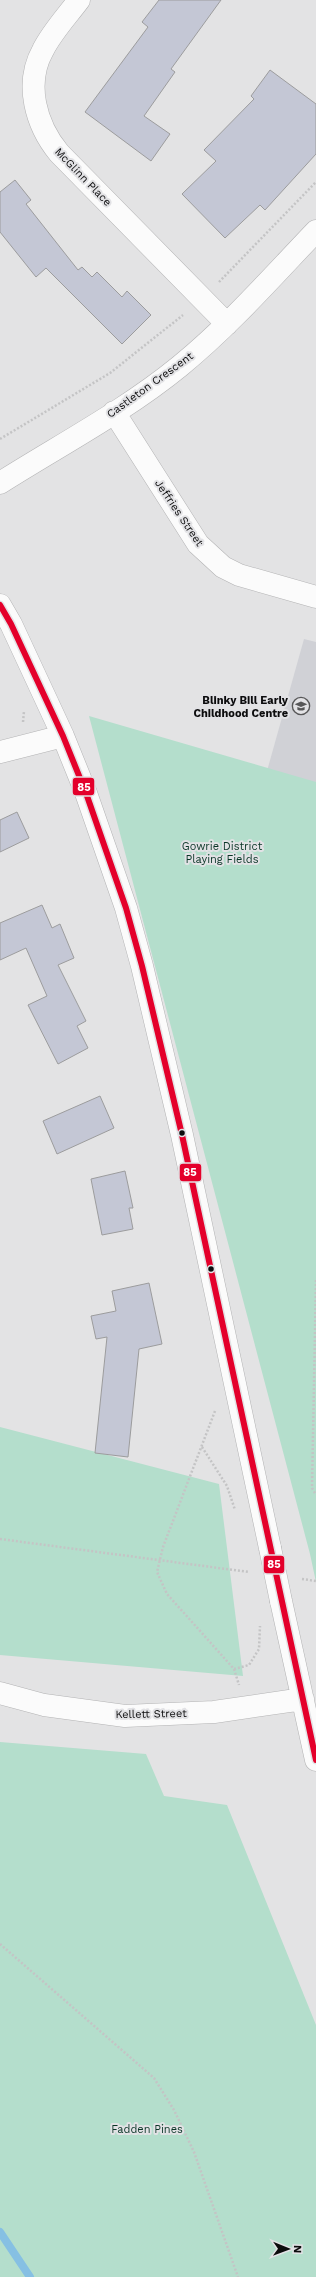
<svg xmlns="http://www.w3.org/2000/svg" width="316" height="2277" font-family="'Work Sans',sans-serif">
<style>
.built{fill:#d0d1d6}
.green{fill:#b4decc}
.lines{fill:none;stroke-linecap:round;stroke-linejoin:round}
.stream{stroke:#86c0e3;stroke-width:8}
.building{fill:#c4c7d5;stroke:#9c9c9d}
.minor-casing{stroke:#b3b3b4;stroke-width:23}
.path{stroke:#c4c4c5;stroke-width:2.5;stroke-dasharray:2 2;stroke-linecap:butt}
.minor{stroke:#fbfbfb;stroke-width:22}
.minor-bridge-casing{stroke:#b3b3b4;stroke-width:23;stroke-linecap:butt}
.minor-bridge{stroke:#fbfbfb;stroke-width:22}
.bus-1-casing{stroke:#e2e2e5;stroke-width:9}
.bus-1{stroke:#e4002b;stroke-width:6}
.bus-dot{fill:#0c0c0d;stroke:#e2e2e5;stroke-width:1.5}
.labels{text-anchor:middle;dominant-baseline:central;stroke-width:4;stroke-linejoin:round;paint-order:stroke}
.street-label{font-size:11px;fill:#0c0c0d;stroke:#e2e2e5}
.poi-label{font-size:11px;font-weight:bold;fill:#0c0c0d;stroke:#e2e2e5;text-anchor:end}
.park-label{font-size:11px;fill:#093526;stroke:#e2e2e5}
.line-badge{stroke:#e2e2e5;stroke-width:1.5}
.badge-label{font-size:11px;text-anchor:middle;font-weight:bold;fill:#fff}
</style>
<rect width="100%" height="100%" fill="#e3e3e4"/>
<path class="built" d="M304,639l12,3v143l-49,-14z"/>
<path class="green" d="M89,716l227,66v800l-6,-28z
M0,1427l219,57 24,192 -243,-21z
M0,1742l146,12 18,42 63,9 89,220v252h-316z"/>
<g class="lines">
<path class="stream" d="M0,2232l30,45"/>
</g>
<path class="building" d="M159,0h62l-50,69 4,3 -31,44 26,18 -19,27 -66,-49 63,-85 -6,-5z
M270,70l46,34v50l-51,56 -5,-5 -35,33 -43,-44 34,-33 -12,-11 50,-51 -3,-3z
M15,180l16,20 -5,4 52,66 4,-3 10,10 5,-5 25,25 5,-6 24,24 -29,29 -76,-76 -10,9 -36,-45v-40z
M17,812l12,26 -29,14v-32z
M42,905l10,23 8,-4 14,34 -16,7 28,56 -9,5 11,22 -30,16 -30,-59 19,-9 -21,-48 -26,12v-37z
M100,1096l14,32 -57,26 -14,-33z
M125,1171l8,37h-4l4,21 -31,6 -11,-56z
M149,1283l13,61 -23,5 -11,108 -33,-4 12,-116 -11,2 -5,-23 25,-5 -4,-20z"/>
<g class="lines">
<defs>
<path id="minor" d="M79,0c-12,16 -27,32 -36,50 -19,34 -7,75 16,103l168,171
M114,412l84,132 25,23 16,8 77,22
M0,483c60,-38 125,-72 180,-117 50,-41 92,-89 136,-135
M0,605l11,19 52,112 23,57 40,115 16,58 40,169 88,413
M0,752l63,-16
M281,1601l35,159
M0,1693l44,12 81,11 89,-4 89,-13"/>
</defs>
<use href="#minor" class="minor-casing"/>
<path class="path" d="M219,282l97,-100
M0,439l110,-66 73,-58
M23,722l1,-11
M316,1280l-4,208 4,7
M215,1411l-52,136 -6,25 10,22 67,75 5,16
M202,1447l25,39 8,24
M0,1539l249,33
M302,1579l14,2
M234,1669l15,-4 10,-16 1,-23
M0,1944l154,134 20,32 20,42 44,125"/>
<use href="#minor" class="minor"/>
<defs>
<path id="minor-bridge" d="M270,1548l11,53"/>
</defs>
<use href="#minor-bridge" class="minor-bridge-casing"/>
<use href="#minor-bridge" class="minor-bridge"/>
<defs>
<path id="bus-1" d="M0,605l11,19 52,112 23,57 40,115 16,58 40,169 134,625"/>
</defs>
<use href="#bus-1" class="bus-1-casing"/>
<use href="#bus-1" class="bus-1"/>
</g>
<defs>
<symbol id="school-ring" viewBox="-11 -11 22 22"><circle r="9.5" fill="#e2e2e5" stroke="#575758" stroke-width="1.5"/><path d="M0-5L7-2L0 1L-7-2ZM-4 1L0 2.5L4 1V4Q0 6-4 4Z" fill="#575758"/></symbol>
</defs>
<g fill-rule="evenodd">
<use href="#school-ring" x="291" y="696" width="20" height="20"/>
</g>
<g class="bus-dot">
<circle cx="182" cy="1133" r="3.5"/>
<circle cx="211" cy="1269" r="3.5"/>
</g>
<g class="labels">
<g class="street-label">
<text transform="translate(83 177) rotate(46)">McGlinn Place</text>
<text transform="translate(150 385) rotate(-36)">Castleton Crescent</text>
<text transform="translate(179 513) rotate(56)">Jeffries Street</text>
<text transform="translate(151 1714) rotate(-1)">Kellett Street</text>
</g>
<g class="poi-label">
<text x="288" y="700">Blinky Bill Early<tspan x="288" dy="13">Childhood Centre</tspan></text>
</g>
<g class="park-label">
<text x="222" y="846">Gowrie District<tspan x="222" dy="13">Playing Fields</tspan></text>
<text x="147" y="2129">Fadden Pines</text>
</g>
</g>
<g class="line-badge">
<rect x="72" y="777" width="23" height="19" rx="4" fill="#e4002b"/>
<rect x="179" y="1163" width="23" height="19" rx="4" fill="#e4002b"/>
<rect x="263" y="1555" width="22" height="19" rx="4" fill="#e4002b"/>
</g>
<g class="badge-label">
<text x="84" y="791">85</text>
<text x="190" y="1176">85</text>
<text x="274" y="1568">85</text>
</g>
<g transform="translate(288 2249) rotate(91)" stroke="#e2e2e5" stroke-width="3" paint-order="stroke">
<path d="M0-3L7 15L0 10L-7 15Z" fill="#0c0c0d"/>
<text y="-6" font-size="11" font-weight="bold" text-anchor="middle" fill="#0c0c0d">N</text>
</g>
</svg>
